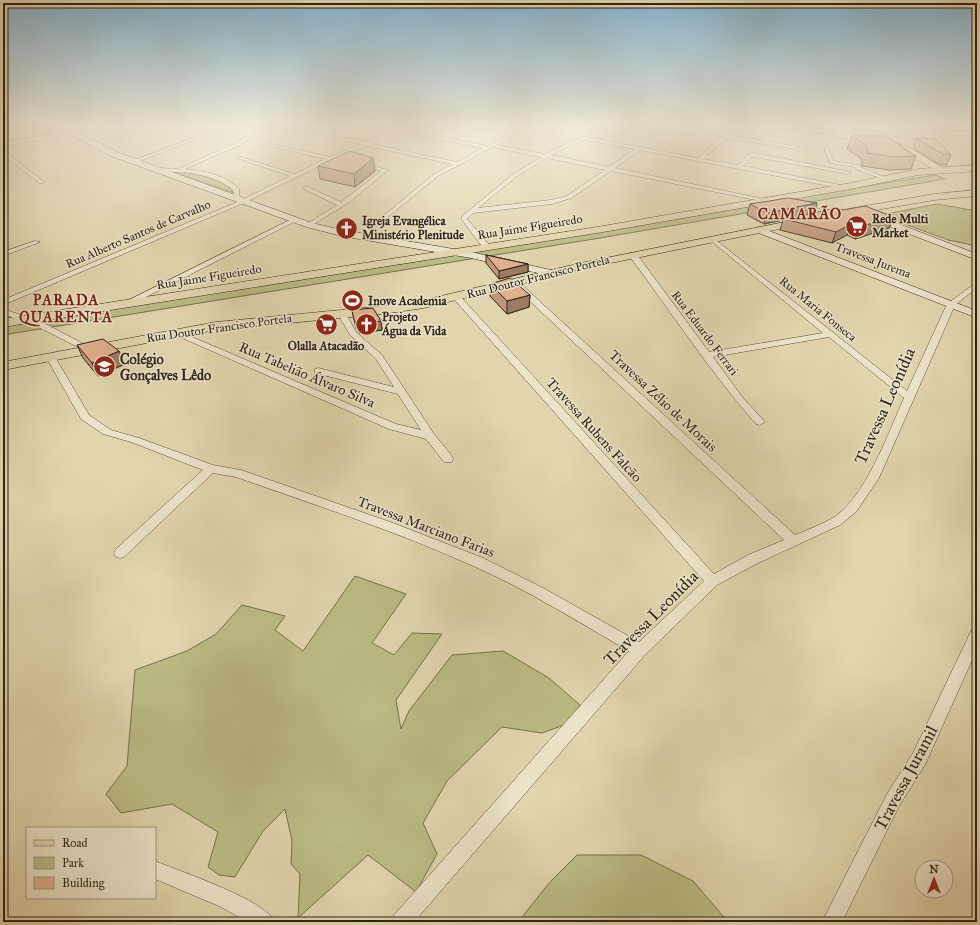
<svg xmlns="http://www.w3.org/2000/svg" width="980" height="925" font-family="'IM FELL Great Primer',serif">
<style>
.green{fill:#bbbb84;stroke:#74704f}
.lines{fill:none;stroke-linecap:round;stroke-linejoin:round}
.minor-casing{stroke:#59503f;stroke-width:1}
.secondary-casing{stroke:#2c241a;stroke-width:1}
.primary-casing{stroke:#2c241a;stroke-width:1}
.minor{fill:#ece4ca;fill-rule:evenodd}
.secondary{fill:#ece4ca;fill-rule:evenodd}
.primary{fill:#e1d5ad;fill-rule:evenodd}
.wall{fill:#c19679;stroke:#2c241a}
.shaded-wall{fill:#9d7a63;stroke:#2c241a}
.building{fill:#e0af8d;stroke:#2c241a}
.labels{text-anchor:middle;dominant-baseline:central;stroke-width:3;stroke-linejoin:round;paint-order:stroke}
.far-poi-label{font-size:12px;font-weight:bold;fill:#2c241a;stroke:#ece4ca;text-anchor:start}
.far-street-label{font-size:12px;fill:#2c241a;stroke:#ece4ca}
.poi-label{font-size:14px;font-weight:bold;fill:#2c241a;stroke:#ece4ca;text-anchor:start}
.street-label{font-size:14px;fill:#2c241a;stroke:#ece4ca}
.far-district-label{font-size:15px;font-weight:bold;letter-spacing:1px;fill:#7a1f14;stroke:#ece4ca}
.near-street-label{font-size:17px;fill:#2c241a;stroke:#ece4ca}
</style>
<rect width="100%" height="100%" fill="#e1d5ad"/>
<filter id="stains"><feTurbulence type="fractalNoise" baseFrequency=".005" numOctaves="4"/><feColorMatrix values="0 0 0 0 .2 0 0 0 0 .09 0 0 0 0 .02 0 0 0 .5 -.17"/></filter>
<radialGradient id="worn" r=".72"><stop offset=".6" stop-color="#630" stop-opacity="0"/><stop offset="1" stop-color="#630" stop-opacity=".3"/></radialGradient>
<path class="green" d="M184,171c13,4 43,9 50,22l-61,-21z
M935,175l10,4 -345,59 -597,97v-10z
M937,204l40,7v35l-29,-6 -67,-25z
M355,576l51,18 -34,49 22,12 18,-22 30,1 -46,66 5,29 8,-18 43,-56 51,-4 46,27 31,27 -13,19 -25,9 -40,-6 -55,54 -24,42 14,31 -21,38 -48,-37 -70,63 2,-44 -9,-10 1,-23 -7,-32 -22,22 -28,46 -16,-2 -11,-8 10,-35 -46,-28 -51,9 -15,-19 21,-28 8,-96 52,-19 29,-17 26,-29 43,11 -10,14 28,21z
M577,855h64l52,26 35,41h-210l32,-40z"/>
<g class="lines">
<defs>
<path id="minor" d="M3,126h8l-8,2z
M94,126h7l-30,8 -68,12v-4l68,-10z
M148,126h7l-60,19 -5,-1z
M225,126h6l-94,36 -5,-1z
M287,126l79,16 28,-11 -21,-5 26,3 14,-3 -8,4 83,16 20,-11 -45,-9 50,7 13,-7h5l-34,19 48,9 36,-17 -2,-5 -24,-6h8l20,4 4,5 -1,2 112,21 36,-32h5l-9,9 69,12 -3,2 -69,-11 -24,21 35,6 11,-11 6,-1 96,19 -3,2 -93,-17h-3l-9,9 103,20 1,1 -3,2 -204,-39 -25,18 164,34 -3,2 -165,-33 -40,27 -19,6 -79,9 -6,6 24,28 -4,2h-3l-22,-29v-4l50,-41 29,-18 -48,-10 -55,29 -77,63 -3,-2 1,-1 75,-62 18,-10 -85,-18 -35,14 -86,42 -243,103v-5l239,-100 48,-24 -53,-18v-2l58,18 30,-15 -63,-15v-2l68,15 31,-13 -67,-14zM400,132l83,16 -26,14 -85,-18zM584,140l51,9 -26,18 -58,-12zM547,158l58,12 -38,26 -16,4 -73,8 38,-31z
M696,126h5l-10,8h-4v-2z
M854,126l123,6v4l-124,-7 -18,5 -2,-1z
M245,137l5,1 -10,7 -55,24c19,2 41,6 54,20l1,11 -5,-1 -2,-9c-21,-17 -49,-19 -75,-18l-3,-2 3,-2 20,1 58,-26z
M824,148h4l6,13 26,4v2l27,11 -5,1 -27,-10v-2l-25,-4z
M3,150l40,31v2h-4l-36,-28z
M358,162l30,8 -37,31 -40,25h-4v-2l30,-19 -33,-16v-2h4l33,15 40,-31 -23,-7z
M801,205l34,7 3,2 -3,2 -36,-8 -1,-1z
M294,218l2,1v2l-168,85h-3l-4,-2z
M712,237l195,154 40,-87 30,-22v6l-22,17 -76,173 -23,34 -16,13 -82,38 -41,22 -72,70 -231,267h-23l3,-7 235,-264c-51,-29 -101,-61 -156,-85 -77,-35 -158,-61 -237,-89l-23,-4 -89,84 -4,1 -4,-1 -2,-4 2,-4 87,-79 -72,-28 -28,-8 -22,-15 -35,-62 5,-3 3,1 35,60 22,15 28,8 74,27 28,5 152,53 90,35 62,31 94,53 65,-61 -252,-284 7,-2 255,279 34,-19 36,-15 -268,-252 7,-2 272,249c12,-5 25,-10 36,-16 34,-19 57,-86 73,-121l-75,-61 -116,20 30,41 22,24 -5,3 -4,-1c-46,-52 -84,-111 -126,-167v-4h6l73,99 114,-19 -113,-93 -1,-1z
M35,241l5,1 -37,14v-4z
M3,309l39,13 51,27 -4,3 -3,-1 -50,-25 -33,-12z
M339,312h6l11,20 26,23 52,79 18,22 1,3 -1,3h-8l-18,-23 -37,-10 -218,-96 1,-2h6l218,93 25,6 -23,-36 -83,-21v-4l3,-1 76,19 -18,-28 -26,-24 -12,-21z
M977,627v22l-52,116 -26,41 -57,116h-20l65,-128 26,-41 59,-124z
M155,861c24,10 111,39 120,61h-28l-26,-15 -66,-28z"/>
<path id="secondary" d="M57,126h7l53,26 195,71 30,7 129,22 80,18 5,3 -5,3 -80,-18 -129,-22 -36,-9 -195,-71 -42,-22z
M789,126h13l92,16 18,7 32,20 -7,2 -31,-18 -17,-7 -97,-18z
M873,214l104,40v6l-107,-41 -1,-2z
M759,227l218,84v7l-221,-86 -2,-2z"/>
<path id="primary" d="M977,165v6l-59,4 -67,14 -254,44 -594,94v-8l594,-92 254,-44 67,-14z
M977,190v6l-43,4 -86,15 -5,-3 5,-3 86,-15z
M805,218l5,3 -1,2 -228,46 -157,39 -41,6 -167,16 -213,40v-8l213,-40 167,-16 41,-6 157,-37z"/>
</defs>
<use href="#minor" class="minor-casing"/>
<use href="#secondary" class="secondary-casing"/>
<use href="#primary" class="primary-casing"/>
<use href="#minor" class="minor"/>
<use href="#secondary" class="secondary"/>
<use href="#primary" class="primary"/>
</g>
<path class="wall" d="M852,136l64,20 -5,13 -22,1 -27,-4v-7l-15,-10z
M916,138l35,17 -5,10 -8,-1 -25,-16z
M373,158l2,13 -20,16 -35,-8 -2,-13z
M817,203l-3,10 29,-3 51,7 -5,11 -34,11 -8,-4 -15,8 -52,-13 3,-10 -19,4 -17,-9 3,-11z
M486,255l42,9v8l-29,7 -13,-16z
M490,284l40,11 -1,12 -22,7 -17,-18z
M352,310l29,11 1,9 -23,3 -3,-5z
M77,345l48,19 -27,12 -15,-18z"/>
<path class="shaded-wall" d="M373,158l2,13 -20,16 -1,-13z
M817,203l-3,11 -30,5 -1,1 -19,4 3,-11z
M894,217l-5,11 -34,11 4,-12z
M851,224l-4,11 -15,8 4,-11z
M528,264v8l-29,7v-8z
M530,295l-1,12 -22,7v-13z
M381,321l1,9 -23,3 -1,-9z
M119,351l6,13 -27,12 -6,-13z"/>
<path class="building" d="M852,136h33l31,20 -21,1 -28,-4v-7z
M916,138l20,1 15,16 -8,-1z
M350,151l23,7 -19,16 -36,-8z
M788,198l29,5 -50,10 -17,-9z
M865,206l29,11 -35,10 -8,-3 -15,8 -52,-13 53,-11 6,2z
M486,255l42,9 -29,7z
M510,278l20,17 -23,6 -17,-17z
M373,308l8,13 -23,3 -4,-4 -2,-10z
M103,339l16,12 -27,12 -15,-18z"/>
<linearGradient id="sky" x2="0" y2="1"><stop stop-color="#87b6d2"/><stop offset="0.49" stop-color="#f2ecda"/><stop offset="1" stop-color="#f2ecda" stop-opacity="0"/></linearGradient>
<rect width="980" height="255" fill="url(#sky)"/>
<defs>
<symbol id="supermarket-disc" viewBox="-11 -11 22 22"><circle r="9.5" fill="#8f2418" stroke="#ece4ca"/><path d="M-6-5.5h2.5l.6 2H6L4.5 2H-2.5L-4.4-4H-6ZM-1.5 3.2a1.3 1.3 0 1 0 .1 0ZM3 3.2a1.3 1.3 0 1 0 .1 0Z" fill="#fff"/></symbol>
<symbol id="church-disc" viewBox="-11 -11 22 22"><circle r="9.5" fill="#8f2418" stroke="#ece4ca"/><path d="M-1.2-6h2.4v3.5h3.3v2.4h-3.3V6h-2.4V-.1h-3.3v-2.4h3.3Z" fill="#fff"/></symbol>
<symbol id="stadium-disc" viewBox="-11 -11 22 22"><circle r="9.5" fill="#8f2418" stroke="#ece4ca"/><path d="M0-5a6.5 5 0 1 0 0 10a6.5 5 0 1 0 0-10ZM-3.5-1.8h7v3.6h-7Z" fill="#fff"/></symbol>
<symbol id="school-disc" viewBox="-11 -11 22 22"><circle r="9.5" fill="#8f2418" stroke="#ece4ca"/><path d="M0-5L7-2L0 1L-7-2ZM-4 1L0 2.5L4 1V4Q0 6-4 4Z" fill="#fff"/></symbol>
</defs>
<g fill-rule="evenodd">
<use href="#supermarket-disc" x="844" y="214" width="25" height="25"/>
<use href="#church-disc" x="334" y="216" width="25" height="25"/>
<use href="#stadium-disc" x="340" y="288" width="25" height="25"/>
<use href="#church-disc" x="354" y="312" width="25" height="25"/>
<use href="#supermarket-disc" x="314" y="312" width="25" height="25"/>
<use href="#school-disc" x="92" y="354" width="25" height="25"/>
</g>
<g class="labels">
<g class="far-poi-label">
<text x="872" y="219">Rede Multi<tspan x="872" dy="14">Market</tspan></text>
<text x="362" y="221">Igreja Evangélica<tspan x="362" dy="14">Ministério Plenitude</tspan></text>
<text x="368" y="301">Inove Academia</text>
<text x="382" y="317">Projeto<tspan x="382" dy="14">Água da Vida</tspan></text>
<text x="326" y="346" text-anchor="middle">Olalla Atacadão</text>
</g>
<g class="far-street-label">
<text transform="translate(530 227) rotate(-9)">Rua Jaime Figueiredo</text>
<text transform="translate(138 234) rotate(-23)">Rua Alberto Santos de Carvalho</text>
<text transform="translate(873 260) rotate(21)">Travessa Jurema</text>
<text transform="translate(209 277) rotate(-9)">Rua Jaime Figueiredo</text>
<text transform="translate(538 277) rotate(-14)">Rua Doutor Francisco Portela</text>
<text transform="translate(818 309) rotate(39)">Rua Maria Fonseca</text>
<text transform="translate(219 328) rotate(-8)">Rua Doutor Francisco Portela</text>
<text transform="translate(705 333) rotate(53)">Rua Eduardo Ferrari</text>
</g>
<g class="poi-label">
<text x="120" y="359">Colégio<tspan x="120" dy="16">Gonçalves Lêdo</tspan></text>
</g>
<g class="street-label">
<text transform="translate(307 375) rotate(23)">Rua Tabelião Álvaro Silva</text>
<text transform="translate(663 401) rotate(43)">Travessa Zélio de Morais</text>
<text transform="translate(594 430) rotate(48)">Travessa Rubens Falcão</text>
<text transform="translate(426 527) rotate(21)">Travessa Marciano Farias</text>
</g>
<g class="far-district-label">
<text x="800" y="214">CAMARÃO</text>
<text x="66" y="300">PARADA<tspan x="66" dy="17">QUARENTA</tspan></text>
</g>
<g class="near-street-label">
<text transform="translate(885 406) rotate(-66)">Travessa Leonídia</text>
<text transform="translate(651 618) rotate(-45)">Travessa Leonídia</text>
<text transform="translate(906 778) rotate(-62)">Travessa Juramil</text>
</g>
</g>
<rect width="980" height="925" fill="none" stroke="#e1d5ad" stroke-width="16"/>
<rect x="4" y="4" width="972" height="917" fill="none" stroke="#2c241a" stroke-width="2"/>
<rect x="8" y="8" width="964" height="909" fill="none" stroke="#2c241a"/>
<rect x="26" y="827" width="130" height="72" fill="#ece4ca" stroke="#9f9784"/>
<rect x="34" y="840" width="20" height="6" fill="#e1d5ad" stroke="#9f9784"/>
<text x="62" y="847" font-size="12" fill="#2c241a">Road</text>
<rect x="34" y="857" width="20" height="12" fill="#bbbb84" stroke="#9f9784"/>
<text x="62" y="867" font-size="12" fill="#2c241a">Park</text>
<rect x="34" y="877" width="20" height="12" fill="#e0af8d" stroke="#9f9784"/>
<text x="62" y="887" font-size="12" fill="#2c241a">Building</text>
<g transform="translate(934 879)"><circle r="19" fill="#ece4ca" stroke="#9f9784"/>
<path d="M0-3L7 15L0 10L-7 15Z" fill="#8f2418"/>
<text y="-6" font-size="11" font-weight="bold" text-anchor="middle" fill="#2c241a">N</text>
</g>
<rect width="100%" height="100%" filter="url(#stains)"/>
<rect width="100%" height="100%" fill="url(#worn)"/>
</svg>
